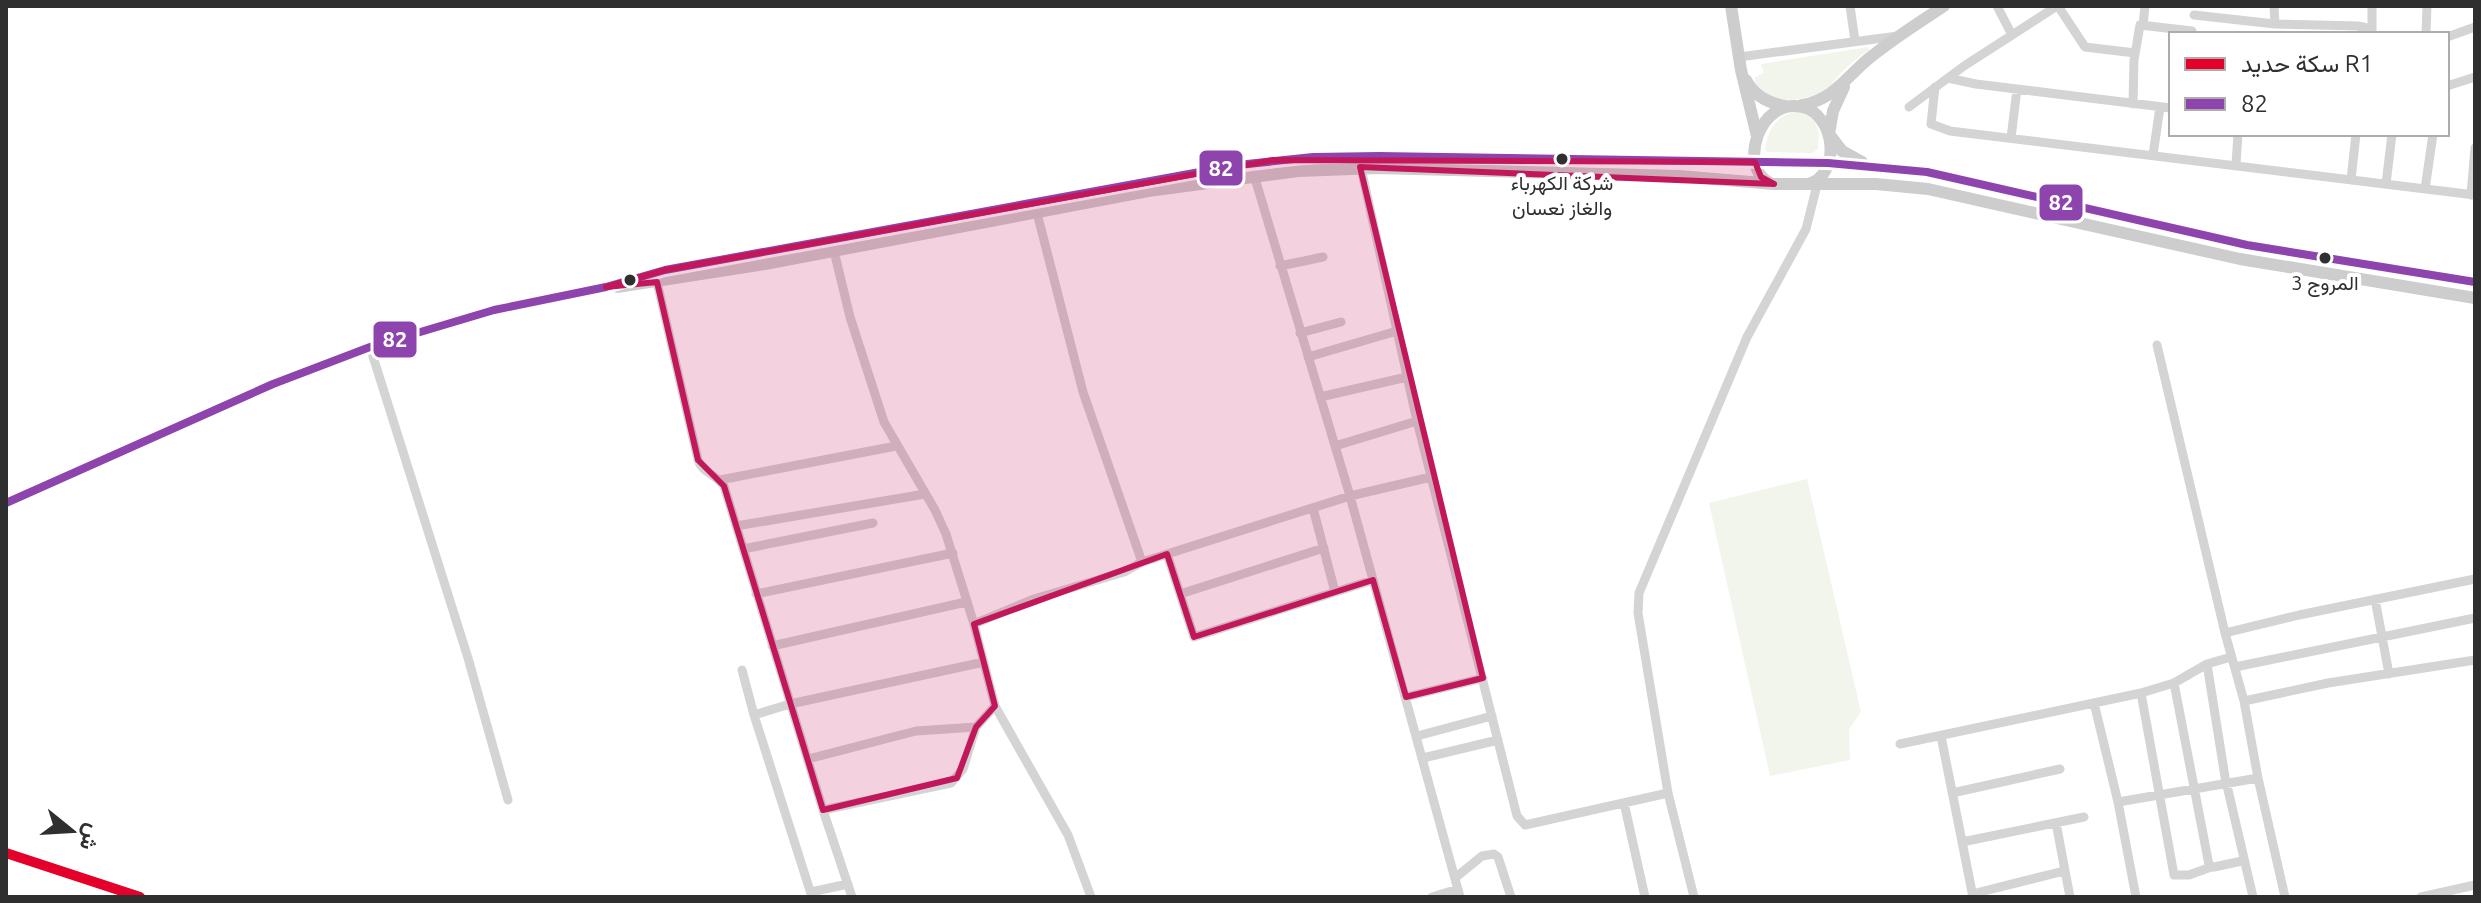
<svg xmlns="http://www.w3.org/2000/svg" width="2481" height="903" font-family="Ubuntu,Vazirmatn,sans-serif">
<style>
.green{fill:#f2f5ec}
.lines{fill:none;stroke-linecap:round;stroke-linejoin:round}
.street{stroke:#d4d4d4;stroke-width:9}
.secondary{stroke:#cdcdcd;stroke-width:12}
.bus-1-casing{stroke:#fff;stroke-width:14}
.bus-1{stroke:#8e44ad;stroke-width:8}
.rail-1-casing{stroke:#fff;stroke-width:16}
.rail-1{stroke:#e4002b;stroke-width:10}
.marked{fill:#c2185b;fill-opacity:0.2;stroke:#c2185b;stroke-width:6;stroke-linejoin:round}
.bus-dot{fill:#2f2f2f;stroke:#fff;stroke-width:3}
.labels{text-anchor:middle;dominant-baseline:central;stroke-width:8;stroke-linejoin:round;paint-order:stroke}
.bus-label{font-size:20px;fill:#2f2f2f;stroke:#fff}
.line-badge{stroke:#fff;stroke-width:3}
.badge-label{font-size:22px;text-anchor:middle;font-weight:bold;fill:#fff}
</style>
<rect width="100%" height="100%" fill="#fff"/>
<path class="green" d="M1868,47l1,3c-10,7 -22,16 -30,25 -5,5 -7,11 -13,14 -21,13 -57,18 -71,-6v-6l9,-4 -3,-9z
M1794,112h6l14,8 5,13 -1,16 -6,4 -44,-1 -3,-2c3,-20 9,-32 29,-38z
M1807,479l54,233 -12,17 1,31 -80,16 -61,-273z"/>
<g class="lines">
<path class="street" d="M1850,6l5,35
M1997,6l15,29
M2058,6l27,41 50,6
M2194,15l81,9 -1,-18
M2275,24l83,2 9,2 5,6
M2143,25l2,-19
M2372,33v-27
M2426,34l1,-28
M2447,37l28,-10
M1739,57l159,-21
M1948,78l28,6 195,24
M2447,86l28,-9
M1935,87l-4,37 19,7 525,64
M2133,104l1,-44 6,-35 52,6
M1909,107l55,-41 93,-60
M2011,138l6,-49
M2153,155l7,-48
M2236,164l2,-30
M1361,168l56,253 100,395 8,9 143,-32
M1254,175l96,321 110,401
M2351,180l5,-46
M2386,184l6,-50
M2425,189l8,-55
M2471,195l4,-47
M1037,213l46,179 59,170
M834,251l16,66 34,105 51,88 11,24 28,90 21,82 73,129 23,62
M1280,266l43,-9
M657,282l41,178c4,13 18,14 26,26l99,324
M1300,333l41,-11
M2157,345l68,288 19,68 14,77 27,119
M370,347l98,311 40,142
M1308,357l89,-26
M1320,397l87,-20
M1335,446l82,-25
M720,480l176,-34
M1313,508l22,84
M736,526l189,-32
M743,549l130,-26
M1167,554l27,83 179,-57
M756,594l197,-41
M1180,594l144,-46
M2375,599l14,75
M974,624l60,-25 90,-27 18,-10 208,-66 81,-19
M2225,633l74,-18 176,-36
M772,646l194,-44
M2207,664l18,113 28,120
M2235,667l240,-49
M742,670l12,45
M2174,683l35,182 5,2 28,-6
M2141,693l33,182h15l22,-8
M1406,697l77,-19
M2244,701l84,-18 147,-23
M2094,703l24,99
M1417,736l75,-20
M1941,736l32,161
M1900,744l241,-51 33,-10 33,-19 24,-7
M1423,758l75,-18
M808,759l108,-28 60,-4
M1952,793l108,-24
M1624,803l21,94
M2056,823l14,74
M1962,842l122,-25
M1455,878l27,-22 12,-2 4,3 13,40
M811,892l37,-8
M1972,894l92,-23
M812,897l-58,-182 36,-11 194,-42
M852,897l-29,-87 128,-27 12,-14 13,-42 19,-21
M1432,897l26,-8
M1694,897l-26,-104 -30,-180 1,-20 108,-256 59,-108 11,-44
M2136,897l-18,-95 140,-24
M2421,897l54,-12"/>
<path class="secondary" d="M1731,6l10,64 16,66
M1746,80c8,16 22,23 39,26
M1844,87l-11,24 -4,23 13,17 20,11
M1802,105c30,-5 43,-26 65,-45 24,-20 51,-37 77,-54
M1770,183c-33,-16 -10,-86 32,-76 33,7 40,66 7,77
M617,287l148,-23 383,-73 150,-20 80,-3 301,8 95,8h102l52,5 312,70 235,39
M6,503l267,-119 97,-37 124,-37 112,-23 59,-17 573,-105 75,-8 66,-1 449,7 99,9 320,73 228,37"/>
<defs>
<path id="bus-1" d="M6,503l267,-119 97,-37 124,-37 112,-23 59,-17 573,-105 75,-8 66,-1 449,7 99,9 320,73 228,37"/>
</defs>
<use href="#bus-1" class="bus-1-casing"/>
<use href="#bus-1" class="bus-1"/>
<defs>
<path id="rail-1" d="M6,853l134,44"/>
</defs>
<use href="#rail-1" class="rail-1-casing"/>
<use href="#rail-1" class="rail-1"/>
</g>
<path class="marked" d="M1273,160l482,2 6,15 13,7 -414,-17 123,511 -77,19 -33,-117 -179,57 -27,-83 -193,70 21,82 -19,21 -19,51 -134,32 -99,-324 -26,-26 -41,-178 -51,5 59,-17z"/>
<g class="bus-dot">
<circle cx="1562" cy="159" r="7"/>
<circle cx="2325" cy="258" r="7"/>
<circle cx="630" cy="280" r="7"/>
</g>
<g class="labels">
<g class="bus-label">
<text x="1562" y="182">شركة الكهرباء<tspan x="1562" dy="25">والغاز نعسان</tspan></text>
<text x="2325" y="282">المروج 3</text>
</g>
</g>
<g class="line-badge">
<rect x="1198" y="149" width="46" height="38" rx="8" fill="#8e44ad"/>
<rect x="2038" y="183" width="46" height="39" rx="8" fill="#8e44ad"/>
<rect x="372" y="320" width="46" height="39" rx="8" fill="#8e44ad"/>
</g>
<g class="badge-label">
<text x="1221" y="176">82</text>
<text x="2061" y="210">82</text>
<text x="395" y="347">82</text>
</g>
<rect width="2481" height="903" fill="none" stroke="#2f2f2f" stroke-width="16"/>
<rect x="2169" y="32" width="280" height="104" fill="#ffffff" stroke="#acacac" stroke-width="2"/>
<rect x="2185" y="58" width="40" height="12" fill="#e4002b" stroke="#acacac" stroke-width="2"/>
<text x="2241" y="72" font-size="24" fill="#2f2f2f">سكة حديد R1</text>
<rect x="2185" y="98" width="40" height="12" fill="#8e44ad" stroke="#acacac" stroke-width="2"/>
<text x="2241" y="112" font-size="24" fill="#2f2f2f">82</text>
<g transform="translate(72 831) rotate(108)" stroke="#ffffff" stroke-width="6" paint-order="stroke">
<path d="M0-6L14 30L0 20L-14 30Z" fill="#2f2f2f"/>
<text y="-12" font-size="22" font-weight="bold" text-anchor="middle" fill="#2f2f2f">ش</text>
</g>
</svg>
